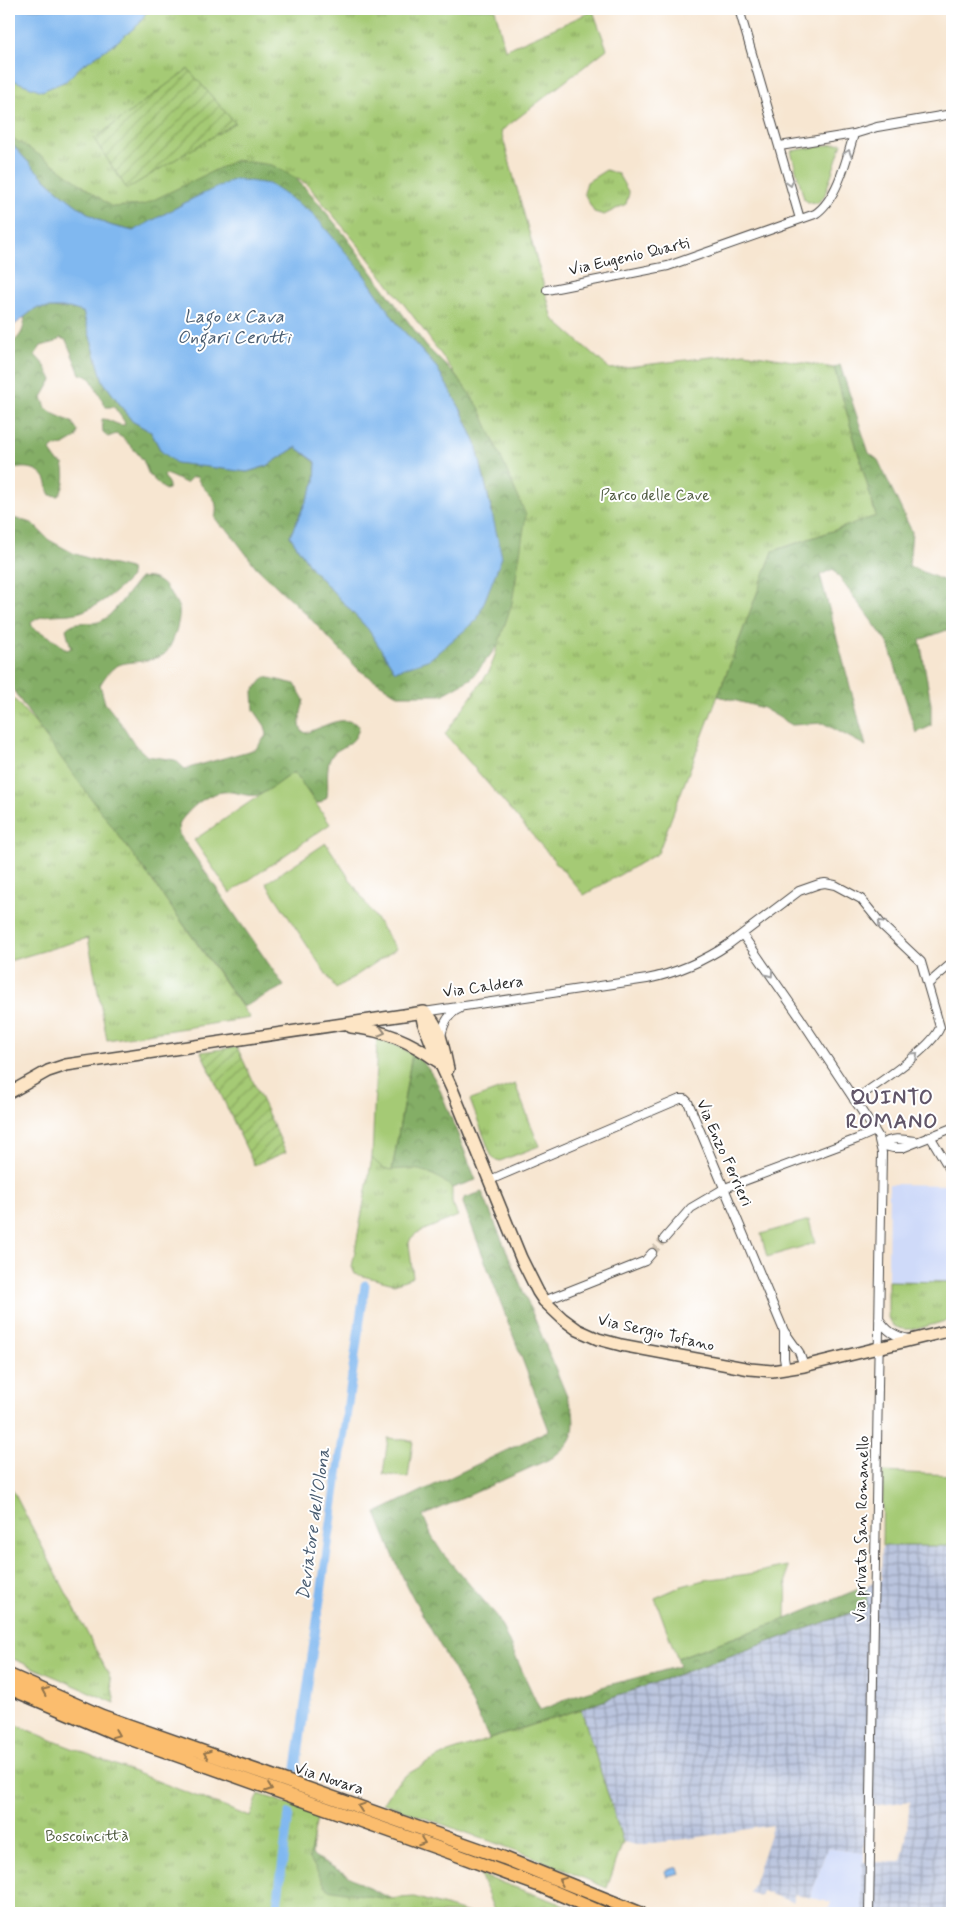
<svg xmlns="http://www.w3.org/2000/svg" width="961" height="1922" font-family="Mynerve,sans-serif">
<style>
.built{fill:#cfdaf9}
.industrial{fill:url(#industrial-grid)}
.grass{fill:#a5ca74;stroke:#687a50}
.forest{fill:url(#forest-crowns);stroke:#586c48}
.park{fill:url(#park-tufts);stroke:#687a50}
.garden{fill:url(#garden-furrows);stroke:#687a50}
.water{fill:#80b8f0;stroke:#56728e}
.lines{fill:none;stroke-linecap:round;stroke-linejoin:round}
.canal{stroke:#80b8f0;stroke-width:9}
.street-tunnel{stroke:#cec1b0;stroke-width:8;stroke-dasharray:8 4;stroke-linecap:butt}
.street-casing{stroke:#4a4744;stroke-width:10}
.secondary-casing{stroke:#4a4744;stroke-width:14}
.primary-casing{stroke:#4a4744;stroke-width:15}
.street{stroke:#fff;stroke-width:8}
.secondary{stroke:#fde5c5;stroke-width:11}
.primary{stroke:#fbbd6e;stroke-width:12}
.oneway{stroke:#a0a0a0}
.oneway2{stroke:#948878}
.oneway3{stroke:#93744c}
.labels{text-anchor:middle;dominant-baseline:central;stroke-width:4;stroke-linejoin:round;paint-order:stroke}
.street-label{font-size:16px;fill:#2b2b2b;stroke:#fff}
.park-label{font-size:16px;fill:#505b41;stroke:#fff}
.water-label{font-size:18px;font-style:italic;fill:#495c70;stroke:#fff}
.district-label{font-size:21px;font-weight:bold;letter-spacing:1px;fill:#615669;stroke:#fff}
</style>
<defs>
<pattern id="industrial-grid" width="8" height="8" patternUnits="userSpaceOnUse" patternTransform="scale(1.25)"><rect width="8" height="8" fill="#bac4de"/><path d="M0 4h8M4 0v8" fill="none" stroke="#979fb4"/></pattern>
<pattern id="forest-crowns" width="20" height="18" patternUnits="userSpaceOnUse" patternTransform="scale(1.25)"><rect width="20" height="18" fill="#84ae66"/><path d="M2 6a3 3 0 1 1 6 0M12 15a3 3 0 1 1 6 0" fill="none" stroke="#6c8e54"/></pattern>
<pattern id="park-tufts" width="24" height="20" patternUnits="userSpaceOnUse" patternTransform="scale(1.25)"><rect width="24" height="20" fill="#a5ca74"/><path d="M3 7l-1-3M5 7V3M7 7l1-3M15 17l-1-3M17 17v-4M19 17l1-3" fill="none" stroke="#87a45f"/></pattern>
<pattern id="garden-furrows" width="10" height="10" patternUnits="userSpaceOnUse" patternTransform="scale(1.25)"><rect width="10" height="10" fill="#a5ca74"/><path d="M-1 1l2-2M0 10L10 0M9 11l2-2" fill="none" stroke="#87a45f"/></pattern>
</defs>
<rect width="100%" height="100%" fill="#fff"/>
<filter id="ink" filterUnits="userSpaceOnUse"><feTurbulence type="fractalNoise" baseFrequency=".02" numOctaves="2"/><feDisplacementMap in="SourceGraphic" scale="10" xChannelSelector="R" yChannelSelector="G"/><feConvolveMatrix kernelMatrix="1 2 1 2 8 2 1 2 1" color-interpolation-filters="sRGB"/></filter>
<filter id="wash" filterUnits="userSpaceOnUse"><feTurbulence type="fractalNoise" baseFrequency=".0096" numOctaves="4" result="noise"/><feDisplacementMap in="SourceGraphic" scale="20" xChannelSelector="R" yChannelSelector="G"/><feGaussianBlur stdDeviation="1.12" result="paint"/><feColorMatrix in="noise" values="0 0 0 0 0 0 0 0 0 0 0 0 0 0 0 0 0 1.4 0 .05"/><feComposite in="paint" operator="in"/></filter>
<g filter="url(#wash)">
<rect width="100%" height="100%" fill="#f7e6d1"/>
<path class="built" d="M889,1184l63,1v97l-64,-1z
M827,1848l37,5 -1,60h-35l3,-11 -21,-4z"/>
<path class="industrial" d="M882,1546h70v367h-90v-51h39l5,-23 4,-38 -45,6 -1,46 -37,-5 -17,50 -15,-5 -3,9 -30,-11 -2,5 -10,-3 23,-68 -86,14 -50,6 -14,-3 -42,-133 285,-102v-21l15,-6z"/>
<path class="grass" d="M842,143l-18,54 -7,6 -9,-1 -4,-3 -13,-48z
M294,772l36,52 -100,69 -36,-53z
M326,843l70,106 -60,40 -70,-106z
M377,1039l19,6 16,9 -20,117 -11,-4 -9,-9z
M809,1220l6,23 -48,14 -6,-23z
M388,1438l25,3 -5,37 -25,-4z
M883,1472l69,3v71h-70z
M787,1566l-1,53 -109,39 -22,-60 27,-12 22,-6 45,-6z"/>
<path class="forest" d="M9,79l203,71 62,6 37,38 36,44 79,108 52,52 57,94 -24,137 -39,49 -30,17h-44l-39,-25 -52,-55 -51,-48 -28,-37 -7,-4 -6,-8c6,-24 -11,-23 -18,-41h-5l-6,6 -20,-9 -2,2 5,9 -1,4 -3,1 -16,-15 -6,-15 -5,-6 -15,-16 -7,-4 -8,3 -5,-4 -1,-14c9,0 14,7 23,6l-1,-4 -10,-14h-8l-14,-26 -5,-5 -7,-2 -14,-34 -6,-2 -4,4 -15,4 -6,9 10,11 7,14 -10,17 4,11 8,6 18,8 6,9 -2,7 -12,7 -12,2 -2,4 7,10 6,3c3,9 2,25 -5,32l-8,-1c-3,-5 -2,-7 -3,-12 -5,-17 -24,-17 -38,-13v-124c12,-10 15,-14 16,-31l11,-7 8,-1 16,2 9,-2 14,5 20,69 29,40 19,11 10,19 53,16 33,5 20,-6 29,-19 20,16 -1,19 -25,54 22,33 56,60 27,42 98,-156 -17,-71 -15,-34 -24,-42 -38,-42 -39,-57 -166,-71 -61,33c-10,-3 -21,-4 -30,-9 -33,-17 -71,-53 -94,-82z
M840,365l29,88 9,7 34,72 -3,34 43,18v48l-5,-2 -27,10 11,64v22l-15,7 -28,-90 -55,-74 -13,6 46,171 -43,-23 -31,2 -29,-17 -45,-12 55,-145 103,-35 -42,-148z
M9,517l23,6 17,17 24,13 17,6 40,10 1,8c-12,13 -31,28 -48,34 -17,7 -38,-1 -52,12l2,5 19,10 15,12 4,-2 -5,-19c12,-12 25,-2 37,-9 10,-5 28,-32 37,-42 11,-2 20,2 27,11 4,4 10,14 12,20 2,10 -7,41 -16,46 -3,2 -8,3 -11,4 -27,7 -35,-3 -52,26l5,18 18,23 12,19 12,11 28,4 10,9 71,-20 11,-15 -2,-8 -11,-16 -1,-19 12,-14 30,7 9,16c-2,10 -7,22 -2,31l4,2c18,-6 37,-20 53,-7 -3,22 -21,19 -28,31 -6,11 -2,27 -4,40l-7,6h-4l-22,-31c-9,5 -27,21 -36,23 -9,2 -18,-2 -26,-3 -22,-3 -43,16 -54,33l1,9 105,152 -41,21 -92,-128 -97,-129 -45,-66z
M412,1054c13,8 19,18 26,31l38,95 -24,8c-21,-18 -34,-17 -60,-17z
M482,1192l91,219c3,25 -2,32 -21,47l-129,58 9,21 11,17 54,62 43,94c13,-4 26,-11 39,-16 33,-11 67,-18 101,-28l-3,-8 109,-39 80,-33 1,21 -286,102 -92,30c-21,-48 -49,-92 -74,-138 -16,-28 -27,-59 -39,-88l173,-83 -86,-227 1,-5z
M314,1821l-2,34 63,36 49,22h-144z"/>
<path class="park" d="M9,9h486l10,41 88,-39 14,38 -106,82 52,188 57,50 135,-16 89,15 42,148 -103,35 -115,302 -74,42 -139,-161 45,-64 22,-67 14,-88 -47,-108 -60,-83 -60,-78 -52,-62 -35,-19 -36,-5 -93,45 -31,2 -60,-44 -43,-27z
M606,170l12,4 11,19 -3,11 -22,11 -10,-3 -10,-19 3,-11z
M9,693l26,30 116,156 99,139 -143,22 -19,-102 -79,23z
M515,1084l24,62 -39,15 -6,-2 -3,-4 -21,-55z
M372,1158c15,16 17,11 36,11 17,0 32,8 44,19v15l6,13 -41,17 -6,5 -2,5 4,34 -19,7 -39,-10 -3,-7z
M888,1281l64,1v37c-17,4 -57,22 -64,-2z
M9,1483l101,194 5,26 -106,-46z
M581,1709l42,133 -16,46 -78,-33 -146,-52 11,-17 12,-11 19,-11 23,-11z
M9,1722l50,21 191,74 9,-23 59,20 -9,43 18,32 60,10 27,-2 55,16h-460z
M480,1875l107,38h-92z"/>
<path class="garden" d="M188,69l47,54 -108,66 -33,-50z
M237,1047l49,105 -32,13 -53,-113z"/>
<path class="water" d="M9,9h139l-9,15 -21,17 -38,26 -14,14 -24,10 -33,-12z
M9,140c23,29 61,65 94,82 8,5 20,6 30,9l61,-33 41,-19 34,5 43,29 48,56 39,57 38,42 24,42 15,34 26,113 -25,63 -47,39 -35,12 -27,-42 -56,-60 -22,-33 25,-54 1,-20 -20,-15 -29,19 -20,6 -71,-9 -15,-12 -10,-19 -19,-11 -29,-40 -20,-69 -14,-4h-33l-23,18 -4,11z
M678,1867l2,7 -13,3 -2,-6z"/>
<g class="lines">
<path class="canal" d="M296,1768l69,-483
M276,1913l13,-99"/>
</g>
</g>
<g filter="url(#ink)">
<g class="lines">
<path class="street-tunnel" d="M652,1253l12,-14"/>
<defs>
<path id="street" d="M739,9l61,210
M780,146l74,-12 23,-7 75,-13
M547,290l121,-24 147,-52c22,-14 32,-56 39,-80
M742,934l57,82 76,115 3,5 4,17 -13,760
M928,984l24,-21
M424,1012l223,-33c29,-6 57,-18 82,-35l70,-53 20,-7 6,-1 10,2 26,14 22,27 38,36 19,65c-7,21 -65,59 -86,73
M441,1037c2,-12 6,-23 18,-28
M930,1136l22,37
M881,1145l12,3h9l50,-20
M881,1145c10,-8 21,-6 34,-4
M490,1180l190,-81h5l3,3 96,229 15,21 5,14
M664,1239l27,-31 34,-20 132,-49 18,-8
M544,1301l101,-40 7,-8
M879,1319c8,12 15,17 30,20
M784,1331v27l2,12"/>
<path id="secondary" d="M424,1012l-2,5 1,5 11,28 18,39 69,169 17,34 6,9 19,18 15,11 20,9 23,6 129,24 22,2 32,-5 148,-36
M424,1012c16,10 20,39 24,57
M351,1027c33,3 60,14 86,34
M9,1093l39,-22 18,-6 358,-53"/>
<path id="primary" d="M9,1675l93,41 402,142 136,55
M9,1688l108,46 332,118 94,35 60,26"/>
</defs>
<use href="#street" class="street-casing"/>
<use href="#secondary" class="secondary-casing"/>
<use href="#primary" class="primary-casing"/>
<use href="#street" class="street"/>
<use href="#secondary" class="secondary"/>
<use href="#primary" class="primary"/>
</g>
<defs><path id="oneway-chevron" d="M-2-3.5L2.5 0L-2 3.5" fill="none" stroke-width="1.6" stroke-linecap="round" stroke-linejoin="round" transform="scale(1.25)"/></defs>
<g class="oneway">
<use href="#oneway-chevron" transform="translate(848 153) rotate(-72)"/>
<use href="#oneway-chevron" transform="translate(790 183) rotate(74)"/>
<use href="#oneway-chevron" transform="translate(881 923) rotate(-132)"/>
<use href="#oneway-chevron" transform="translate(770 974) rotate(55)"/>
<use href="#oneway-chevron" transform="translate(915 1055) rotate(-42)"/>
</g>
<use class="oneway2" href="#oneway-chevron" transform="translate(382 1032) rotate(15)"/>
<g class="oneway3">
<use href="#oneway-chevron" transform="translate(45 1691) rotate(-156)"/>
<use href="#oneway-chevron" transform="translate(116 1734) rotate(22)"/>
<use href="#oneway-chevron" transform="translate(207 1754) rotate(-160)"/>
<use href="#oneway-chevron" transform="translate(269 1788) rotate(20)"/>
<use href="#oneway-chevron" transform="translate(361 1807) rotate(-162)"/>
<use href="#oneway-chevron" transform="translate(422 1842) rotate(20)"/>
<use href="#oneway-chevron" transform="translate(562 1881) rotate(-158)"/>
</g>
</g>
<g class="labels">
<g class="street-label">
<text transform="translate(629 257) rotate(-13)">Via Eugenio Quarti</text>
<text transform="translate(483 987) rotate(-8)">Via Caldera</text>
<text transform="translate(724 1153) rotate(66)">Via Enzo Ferrieri</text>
<text transform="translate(656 1333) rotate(13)">Via Sergio Tofano</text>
<text transform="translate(862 1529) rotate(-89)">Via privata San Romanello</text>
<text transform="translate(329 1779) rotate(18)">Via Novara</text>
</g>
<g class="park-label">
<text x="655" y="495">Parco delle Cave</text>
<text x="87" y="1836">Boscoincittà</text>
</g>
<g class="water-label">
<text x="234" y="317">Lago ex Cava<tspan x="234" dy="21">Ongari Cerutti</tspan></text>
<text transform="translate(314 1524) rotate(-82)">Deviatore dell'Olona</text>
</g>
<g class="district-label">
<text x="892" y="1098">QUINTO<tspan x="892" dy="24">ROMANO</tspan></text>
</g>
</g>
<rect width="961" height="1922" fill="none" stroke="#fff" stroke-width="30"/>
</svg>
